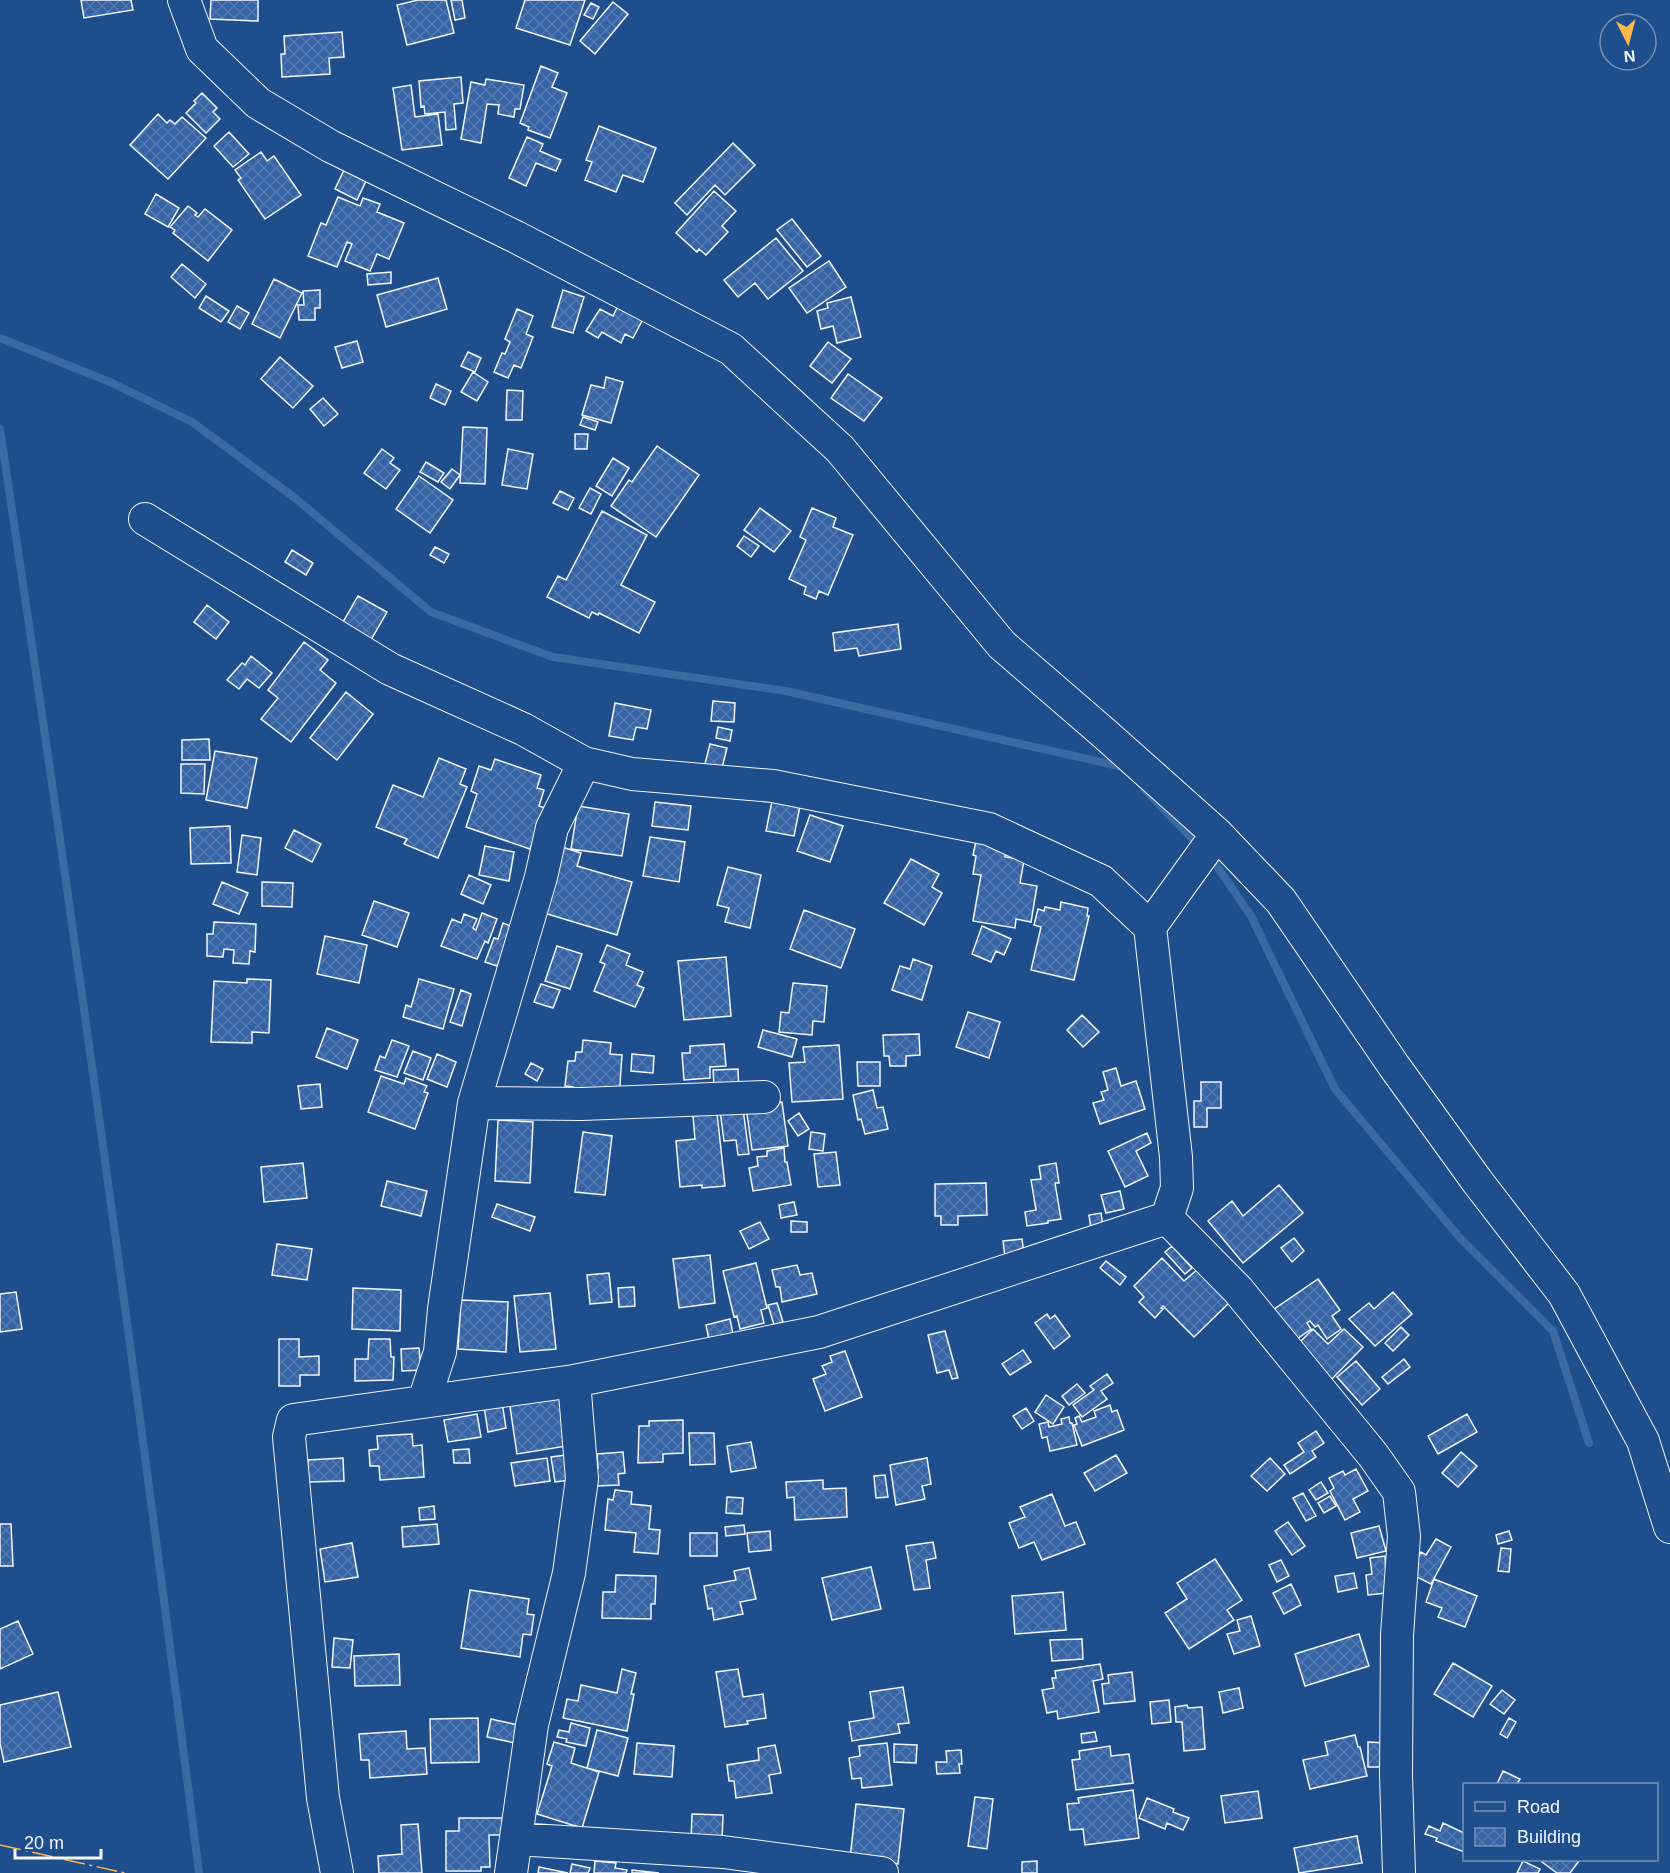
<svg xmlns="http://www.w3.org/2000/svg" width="1670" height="1873" font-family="Helvetica,sans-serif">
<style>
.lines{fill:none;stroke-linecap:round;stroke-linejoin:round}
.stream{stroke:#3b69a3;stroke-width:8}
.building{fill:url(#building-cross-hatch);stroke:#f2f6ff;stroke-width:1.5}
.minor-casing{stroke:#f2f6ff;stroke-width:34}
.minor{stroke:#1f4e8c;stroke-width:32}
.power{stroke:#ffb74d;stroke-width:1.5;stroke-dasharray:21 4.5 3 4.5;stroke-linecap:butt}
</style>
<defs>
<pattern id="building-cross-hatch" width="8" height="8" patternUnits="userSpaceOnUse" patternTransform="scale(1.5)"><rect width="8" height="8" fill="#3563a3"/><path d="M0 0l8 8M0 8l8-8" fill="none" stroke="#537ab1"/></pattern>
</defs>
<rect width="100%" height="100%" fill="#1f4e8c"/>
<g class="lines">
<path class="stream" d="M0,338l110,44 82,40 103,76 136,114 122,45 233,34 337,76 3,4
M0,429c72,481 138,962 199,1444
M1144,789l68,70 39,57 84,173 125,149 93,93 36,112"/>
</g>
<path class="building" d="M81,0h50l2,10 -49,8z
M211,0h47v21l-48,-2z
M418,0h28l8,33 -47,12 -10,-40z
M451,0h11l3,18 -10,2z
M525,0h60l-15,45 -54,-17z
M613,2l15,12 -33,40 -15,-13z
M591,3l8,4 -6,12 -9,-4z
M342,32l2,25 -15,1 1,16 -48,3 -1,-23h4l-1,-18z
M541,66l17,7 -6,14 15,6 -17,45 -22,-8 1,-3 -9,-4z
M461,77l2,26 -9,1 2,25 -10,1 -1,-18 -20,2 -1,-8 -3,1 -2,-26z
M486,79l38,6 -4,24h-5l-1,8 -16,-3 1,-9 -12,-1 -6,39 -20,-4 10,-57 14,3z
M411,85l4,32 23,-3 4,31 -40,5 -9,-62z
M202,93l15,15 -4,4 7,7 -14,14 -20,-20 10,-10 -2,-2z
M158,114l9,9 3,-3 5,4 7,-7 24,21 -38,41 -38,-34z
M599,126l57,22 -13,34 -20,-7 -7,17 -31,-12 7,-18 -6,-2z
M229,132l20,22 -16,13 -19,-21z
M527,137l16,7 -3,7 21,9 -5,11 -20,-8 -10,23 -17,-8z
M733,143l22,22 -30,30 -10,-10 -28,30 -12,-12z
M261,152l6,9 7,-5 27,39 -36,24 -27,-39 3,-2 -6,-8z
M344,170l22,11 -9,19 -22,-11z
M714,191l22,20 -14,15 6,6 -22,23 -7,-6 -2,3 -21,-19z
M156,194l23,14 -11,19 -23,-13z
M338,197l22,9 3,-8 17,6 -3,8 27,11 -15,36 -12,-5 -7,17 -25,-10 7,-17 -5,-2 -10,25 -29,-11 13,-33 5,2z
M188,206l9,7 -2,2 3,2 7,-8 27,21 -24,31 -35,-28 2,-3 -5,-3z
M792,219l29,37 -14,11 -30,-37z
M776,238l27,33 -35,28 -13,-16 -17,14 -14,-17z
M829,261l17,26 -39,26 -18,-25z
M182,264l24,20 -11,14 -24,-21z
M391,272v11l-23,2 -1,-11z
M438,278l9,31 -61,18 -9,-32z
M274,279l28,14 -22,45 -28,-14z
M320,290v18h-5v12h-16l-1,-15h6l-1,-14z
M563,290l21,7 -11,36 -21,-6z
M206,296l23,15 -8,11 -22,-14z
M851,297l10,40 -24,6 -4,-17 -12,3 -4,-18 11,-3 -1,-5z
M619,304l25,13 -11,21 -8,-4 -4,9 -19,-11 -4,6 -12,-7 14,-22 13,7z
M237,306l12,7 -9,16 -12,-7z
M517,309l16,7 -7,18 7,3 -12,31 -7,-3 -6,13 -14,-6 8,-19 3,1 5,-12 -5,-3z
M357,341l6,21 -21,6 -7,-21z
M828,342l23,17 -19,24 -22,-17z
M468,352l13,6 -6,14 -14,-6z
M280,357l33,29 -20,22 -32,-29z
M473,372l15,10 -11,19 -16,-9z
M848,374l34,24 -18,23 -33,-23z
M606,377l17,5 -12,41 -29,-8 9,-30 13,3z
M436,384l15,7 -6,14 -15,-7z
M507,390l16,1 -1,29h-16z
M323,398l15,16 -14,12 -14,-17z
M583,417l15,5 -3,8 -15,-5z
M463,427l24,1 -2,56 -25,-1z
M575,434h13l-1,15h-12z
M657,446l42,29 -43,62 -45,-31 18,-26 3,2z
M382,449l12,9 -4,5 10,7 -14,19 -22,-16z
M508,449l25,5 -6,35 -25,-4z
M613,458l16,10 -17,28 -16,-10z
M426,462l18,11 -6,9 -18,-10z
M452,469l8,6 -10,14 -9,-7z
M419,476l34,24 -23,33 -34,-24z
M590,488l11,6 -10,20 -12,-6z
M560,491l14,7 -6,12 -15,-7z
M760,508l31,23 -17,21 -30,-22z
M812,508l24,10 -3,9 20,8 -25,60 -9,-4 -3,8 -12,-5 2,-7 -17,-8 17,-39 -6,-3z
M602,511l45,24 -26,50 34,17 -16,31 -40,-20 -1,2 -6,-3 -3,6 -42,-21 11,-21 8,4z
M744,536l15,10 -8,11 -14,-11z
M435,547l14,7 -5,9 -14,-8z
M292,550l21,13 -7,12 -21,-13z
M358,596l29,16 -19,33 -29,-16z
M207,605l22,17 -13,17 -22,-17z
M898,624l3,25 -42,7 -2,-8 -22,3 -2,-18z
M304,642l24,18 -8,10 16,13 -45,59 -30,-23 17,-21 -10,-8z
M251,656l21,17 -13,15 -12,-9 -8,10 -12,-9 15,-17 3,2z
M346,692l27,22 -36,46 -27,-22z
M713,701l22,2 -1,19 -23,-1z
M615,703l36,7 -4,19 -11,-2 -3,13 -24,-4z
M718,727l14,3 -2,11 -14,-3z
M209,739l1,21h-28v-20z
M710,744l17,4 -5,20 -17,-4z
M215,751l42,7 -10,50 -41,-8z
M439,758l27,11 -6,15 7,3 -29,71 -34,-14 3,-5 -31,-12 17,-42 30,12z
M495,759l46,16 -4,13 7,2 -5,16 6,2 -15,41 -64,-22 11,-33 -6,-3 8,-25 12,4z
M181,764h24l-1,30 -23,-1z
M772,801l28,5 -6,30 -28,-5z
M655,802l36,4 -3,24 -36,-4z
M578,806l51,8 -7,42 -51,-7z
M810,815l33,11 -13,36 -33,-11z
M230,826l1,37 -40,1 -1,-36z
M294,830l27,14 -9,18 -27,-14z
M242,835l19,3 -4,37 -20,-3z
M650,837l35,5 -6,40 -36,-6z
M976,841l31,5 -2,11 19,3 -4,23 17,3 -6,36 -15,-3 -1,9 -42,-7 8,-46 -8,-1 3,-18 -3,-1z
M485,846l29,6 -5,29 -30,-6z
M559,846l22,7 -4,13 55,16 -15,53 -73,-22z
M911,859l28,15 -7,13 10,6 -18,32 -40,-22z
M728,867l33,8 -11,53 -25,-6 4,-14 -12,-3z
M469,875l22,10 -8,19 -22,-10z
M222,882l26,11 -9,21 -26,-10z
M262,882l31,1 -1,24 -30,-1z
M374,901l35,12 -12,34 -35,-12z
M1061,902l27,6 -1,8h2l-15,64 -43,-10 10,-43 -7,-2 4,-16 6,2 1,-4 15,3z
M804,910l51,19 -14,39 -51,-19z
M482,913l15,6 -9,24 -3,-2 -8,18 -36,-13 11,-27 9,4 3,-9 13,5 -4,9 3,2z
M214,922l42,2 -1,28 -5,-1 -1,13 -16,-1 1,-13 -10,-1 -1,8 -16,-1v-22h6z
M503,923l10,4 -16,39 -12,-4 9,-24 4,1z
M982,926l29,13 -7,16 -8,-4 -5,11 -19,-8z
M325,936l42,9 -8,38 -42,-9z
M607,945l23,9 -4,11 17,7 -6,13 7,3 -9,19 -41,-16 11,-27 -5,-2z
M557,946l25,8 -12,35 -25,-8z
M726,957l5,59 -47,4 -6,-59z
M913,959l19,7 -10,34 -30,-10 8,-24 10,3z
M247,979l24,1 -2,53 -17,-1v11l-41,-1 3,-61 33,2z
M419,979l35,10 -11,40 -40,-12 3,-12 5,2z
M793,983l34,3 -3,36 -11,-1 -1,14 -33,-3 2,-20 8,1z
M541,984l19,6 -7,18 -19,-6z
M461,990l10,4 -9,32 -12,-4z
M968,1012l32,10 -11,36 -33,-11z
M1082,1015l17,17 -16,15 -16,-17z
M327,1028l31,12 -11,29 -31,-12z
M763,1030l34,9 -5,18 -34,-10z
M919,1034l1,21 -14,1v10h-16l-1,-10h-5l-1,-21z
M392,1040l17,6 -12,31 -22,-7 5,-14 5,2z
M583,1040l28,3 -1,11 12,1 -3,44 -47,-4 1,-8 -8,-1 3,-25h7l1,-9h6z
M724,1044l2,22 -16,1v11l-26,2 -2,-27h8v-7z
M839,1045l4,54 -51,3 -3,-39 16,-1 -2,-15z
M413,1051l18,7 -8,22 -19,-7z
M437,1054l19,8 -9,25 -20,-8z
M632,1054l22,2 -1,17 -22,-2z
M857,1062h23v24h-22z
M531,1063l12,6 -6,12 -12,-7z
M1116,1068l5,18 15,-5 9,28 -45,15 -7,-21 11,-3 -3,-8 7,-2 -5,-18z
M738,1069l1,26 -25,-11 -1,-14z
M381,1076l23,8 2,-6 21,8 -3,6 4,1 -13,36 -47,-17z
M1201,1082h20v26h-14v19h-13v-26h7z
M320,1084l2,23 -21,2 -3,-23z
M873,1090l4,18 6,-1 5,22 -23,5 -4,-15 -3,1 -5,-25z
M782,1102l6,44 -36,4 -6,-43z
M743,1109l6,45 -11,1 -2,-15 -12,1 -4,-30z
M717,1113l8,73 -23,2v-3l-22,2 -4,-46 19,-2 -2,-23z
M799,1113l10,16 -11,7 -10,-15z
M498,1120l35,2 -3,61 -35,-2z
M583,1132l29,4 -7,59 -30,-3z
M811,1132l14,2 -2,17 -14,-2z
M1147,1133l4,10 -15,8 12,25 -23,11 -17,-36z
M784,1148l1,14h2l4,23 -38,6 -4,-23 9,-2 -1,-9 10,-1v-5z
M836,1152l4,33 -22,2 -4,-33z
M303,1163l4,35 -43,4 -3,-35z
M1056,1163l3,20h-4l6,36 -13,2v2l-21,3 -2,-14 11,-2 -5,-30 10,-1 -2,-13z
M387,1181l40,10 -6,25 -40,-10z
M986,1183l1,32 -29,1v9h-17v-9h-6v-32z
M1279,1185l24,28 -60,50 -35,-42 24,-20 11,15z
M1120,1191l4,18 -18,4 -5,-18z
M794,1202l3,13 -16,3 -2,-13z
M497,1204l38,13 -5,14 -38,-14z
M1101,1213l2,13 -12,3 -2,-14z
M791,1221l16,1v10h-16z
M760,1222l9,17 -20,10 -9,-18z
M1294,1238l10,13 -12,11 -11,-14z
M1022,1239l2,16 -19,2 -2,-16z
M277,1244l35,5 -5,31 -35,-5z
M1172,1246l20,22 -7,6 -20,-22z
M710,1255l5,48 -36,5 -6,-49z
M1162,1258l22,23 14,-12 32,33 -36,35 -31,-31 -2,2 2,1 -8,9 -16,-16 5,-5 -10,-11z
M1106,1261l20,16 -6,8 -20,-17z
M756,1263l11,45 -6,2 3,13 -24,6 -3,-13 -3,1 -11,-46z
M797,1265l3,10 12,-2 5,21 -35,8 -2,-15h-4l-4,-17z
M609,1273l3,29 -22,2 -3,-29z
M1318,1279l22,31 -8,6 9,13 -14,10 -9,-14 -3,2 -5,-6 -3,2 4,6 -17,12 -24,-29z
M634,1287l1,19 -16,1 -1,-19z
M353,1288l48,2 -1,41 -48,-2z
M16,1292l6,37 -22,3v-38z
M1393,1292l19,22 -37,32 -26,-27 20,-16 5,6z
M550,1293l6,56 -36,3 -6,-56z
M461,1300l47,2 -2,50 -48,-3z
M777,1303l6,19 -9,3 -6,-20z
M1047,1314l3,5 5,-4 15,21 -16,13 -19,-26z
M730,1319l3,15 -24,6 -3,-15z
M1401,1327l8,8 -16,16 -8,-8z
M1313,1329l15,15 16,-15 19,18 -33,34 -33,-36z
M945,1331l13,47 -6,1 -3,-9 -12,3 -9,-38z
M279,1339h20v18l20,-1v19h-19v11h-21z
M369,1339h21l1,18h3l-1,23 -38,1v-22h13z
M419,1348l2,22 -19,1 -1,-22z
M1023,1350l8,12 -21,13 -8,-11z
M845,1351l17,46 -37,14 -12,-32 13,-5 -4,-8 10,-4 -2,-6z
M1404,1359l6,8 -22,17 -6,-7z
M1356,1361l24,28 -18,16 -25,-28z
M1107,1374l6,9 -12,8 6,8 -25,18 -9,-12 21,-15 -4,-4z
M1077,1384l8,9 -16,12 -7,-9z
M559,1392l8,54 -50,8 -8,-54z
M1046,1395l18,12 -11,17 -18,-12z
M502,1402l4,26 -18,4 -4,-26z
M1110,1405l2,7 5,-2 7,20 -42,16 -8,-21 3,-1 -2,-6 4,-2 3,6 14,-5 -2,-6z
M1026,1408l8,13 -12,8 -9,-13z
M477,1414l4,23 -33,5 -4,-22z
M1467,1414l10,18 -39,22 -10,-18z
M1069,1417l1,6h2l5,22 -27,6 -3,-14 -5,1 -3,-14 9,-2 1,5 13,-3 -1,-5z
M683,1420v33l-20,1v8l-25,1 1,-37h10v-5z
M1316,1431l8,12 -12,8 4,6 -26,17 -6,-9 20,-13 -6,-9z
M689,1433h25l1,31 -25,1z
M412,1434l1,12 9,-1 2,32 -44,3 -1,-14h-9l-1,-16 9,-1 -1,-13z
M751,1442l5,26 -25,4 -4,-26z
M469,1449l1,14h-16l-1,-13z
M623,1452l2,21 -7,1 1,11 -23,1 -1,-18h3l-1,-14z
M1461,1452l16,14 -19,21 -16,-14z
M566,1455l4,25 -15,2 -4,-25z
M1116,1455l11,18 -32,18 -11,-18z
M343,1458l1,23 -36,1v-22z
M547,1458l3,23 -35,5 -4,-23z
M927,1458l4,26 -9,2 3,13 -29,6 -6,-40z
M1270,1458l15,16 -18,17 -16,-15z
M1356,1469l12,22 -15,8 7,13 -15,8 -15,-29 4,-3 -5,-10 14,-7 2,4z
M885,1475l3,22 -12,1 -2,-22z
M823,1480v9l23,-1 1,29 -52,3 -1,-23 -7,1 -1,-16z
M1321,1482l7,11 -12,7 -7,-10z
M615,1490l17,2 -1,12 20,2 -2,23 11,1 -2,24 -24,-2 2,-19 -31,-3 3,-31 5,1z
M1303,1493l13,23 -10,5 -13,-23z
M1052,1494l13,32 11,-4 9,22 -43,16 -8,-18 -15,6 -10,-25 16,-6 -5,-10z
M1330,1496l6,10 -12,7 -6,-10z
M727,1497l16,1 -1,16 -16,-1z
M434,1506l1,13 -15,1 -1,-12z
M1288,1522l17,24 -13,9 -17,-24z
M0,1524h11l2,42h-13z
M437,1524l2,20 -36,3 -1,-20z
M744,1525l1,9 -19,2 -1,-9z
M1379,1526l7,25 -29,7 -6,-25z
M770,1531l1,19 -22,2 -2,-19z
M1509,1531l3,9 -14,4 -2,-9z
M690,1533h27v23h-27z
M1436,1539l15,8 -20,37 -16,-8 -5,-6 11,-18 5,3z
M933,1542l3,16 -10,2 4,28 -16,2 -8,-44z
M352,1543l6,34 -33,5 -5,-33z
M1501,1548l10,1 -2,23 -11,-1z
M1385,1556l2,37 -19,2 -2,-20 6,-1 -2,-16z
M1215,1559l27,41 -15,10 7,10 -45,29 -24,-36 22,-14 -10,-16z
M1281,1560l8,16 -12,6 -8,-17z
M871,1567l10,42 -49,11 -10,-42z
M749,1568l7,31 -16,3 3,12 -29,6 -2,-12 -4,1 -4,-23 32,-6 -2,-9z
M1354,1573l3,15 -19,4 -3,-16z
M616,1575l40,1 -1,28h-4v15l-49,-1 1,-26h12z
M1434,1579l43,17 -12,31 -27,-10 4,-9 -16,-6z
M1291,1584l10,21 -17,9 -11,-21z
M470,1590l59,9 -2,15 7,1 -3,20 -8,-1 -3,23 -59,-9z
M1063,1592l3,38 -51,4 -3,-38z
M1251,1616l9,30 -26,8 -7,-20 13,-3 -3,-11z
M18,1621l15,33 -33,15v-40z
M1359,1634l10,32 -64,20 -10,-32z
M334,1638l19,2 -3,28 -18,-1z
M1082,1639l1,20 -31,2 -2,-21z
M399,1654l1,31 -45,1 -1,-30z
M1453,1663l39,23 -19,31 -39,-23z
M1100,1664l3,15 -10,2 6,31 -41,7 -1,-8 -10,2 -5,-23 12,-2 -2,-10h4l-1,-7z
M622,1669l14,4 -5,21h3l-7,37 -64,-13 4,-19 11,2 3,-16 36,8z
M738,1669l5,28 20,-3 3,24 -19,3 1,3 -23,3 -9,-55z
M1132,1672l3,29 -31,3 -2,-20 7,-1 -1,-8z
M903,1687l6,36 -11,1 2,9 -48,8 -3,-19 25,-4 -4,-26z
M1239,1688l4,20 -20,5 -4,-21z
M1502,1690l13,10 -11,14 -14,-10z
M58,1692l13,55 -67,15 -4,-19v-38z
M1169,1700l2,22 -19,2 -2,-22z
M1187,1705l1,3 14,-1 3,42 -21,2 -2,-29h-6l-1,-15z
M478,1718l1,44 -48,1 -1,-44z
M1509,1718l7,4 -9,16 -7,-4z
M491,1719l32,7 -3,18 -33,-7z
M571,1723l19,5 -4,18 -20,-4 1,-3 -10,-2 2,-7 10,2z
M597,1730l31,8 -10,38 -31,-8z
M406,1731l1,18 18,-1 2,26 -57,4 -1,-18h-8l-2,-26z
M1095,1732l2,9 -15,2 -1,-9z
M1355,1735l3,12h2l7,29 -57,13 -7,-29 25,-5 -3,-13z
M554,1742l21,6 -4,15 28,9 -17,56 -45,-14 15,-48 -5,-2z
M1368,1742l19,1 -1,24h-18z
M637,1743l37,3 -2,31 -38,-3z
M887,1743l5,42 -30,3 -1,-10 -9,1 -3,-21 11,-2 -1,-10z
M894,1744l23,1 -1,18 -22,-1z
M775,1745l6,28 -12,2 3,18 -36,5 -2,-17h-5l-2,-16 32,-5 -1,-12z
M1110,1746l1,10 18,-2 4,29 -57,7 -4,-30 8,-1 -1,-8z
M961,1750l1,14h-3l1,9 -23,1 -1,-12h11l-1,-11z
M1503,1771l17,8 -3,5h-20z
M1133,1790l6,48 -54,7 -2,-16 -13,1 -3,-26 12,-1 -1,-5z
M1258,1791l4,27 -37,5 -4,-27z
M975,1797l18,2 -6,50 -19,-3z
M1147,1798l27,11 -1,3 16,6 -6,12 -16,-7 -2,6 -26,-11z
M856,1804l48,5 -6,55 -48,-5z
M692,1814l31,1 -1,26 -31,-1z
M459,1818h45v17h-15l1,32h-9v4h-35v-40h13z
M1443,1823l21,10v19l-28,-11 1,-3 -12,-4 4,-8 11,5z
M418,1824l4,49h-43l-1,-17 24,-2 -1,-29z
M1357,1836l5,27 -63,10 -5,-25z
M1544,1860h32l3,1 -9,12h-13l-15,-11z
M595,1861l21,2 -1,5 12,2 -1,3h-32z
M1037,1861v12h-15v-11z
M1523,1861l17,8 -2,4h-21z
M572,1864l18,4 -2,5h-18z
M539,1867l29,6h-30z
M632,1870l27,3h-27z"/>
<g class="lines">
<defs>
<path id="minor" d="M184,0l18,49 56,54 72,43 186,91 215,112 109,100 162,196 103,89 112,100 64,67 113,165 83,115 87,113 79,147 27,86
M145,519l245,150 133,60 61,34 48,11 141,12 216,43 112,52 49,46 26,230 1,31 -10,30 -348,114 -245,49 -281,39 -4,17 34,361 14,75
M1150,927l67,-93
M474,1103l108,1 182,-7
M1167,1218l71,72 135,165 26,37 5,44 -7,99 -1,140 3,98
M424,1401l16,-49 4,-43 30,-206 67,-226 11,-49 32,-65
M516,1839l207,13 159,21
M511,1873l21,-148 37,-152 13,-94 -8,-98"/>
</defs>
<use href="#minor" class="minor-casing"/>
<use href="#minor" class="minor"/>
<path class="power" d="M0,1845l125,28"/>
</g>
<rect x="1463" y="1783" width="195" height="78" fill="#1f4e8c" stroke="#7391ba" stroke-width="1.5"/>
<rect x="1475" y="1802" width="30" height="9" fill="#1f4e8c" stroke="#7391ba" stroke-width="1.5"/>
<text x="1517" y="1813" font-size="18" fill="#f2f6ff">Road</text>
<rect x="1475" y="1828" width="30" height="18" fill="url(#building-cross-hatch)" stroke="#7391ba" stroke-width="1.5"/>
<text x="1517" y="1843" font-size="18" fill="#f2f6ff">Building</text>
<g transform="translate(1628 42) rotate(174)"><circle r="28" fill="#1f4e8c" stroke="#7391ba" stroke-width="1.5"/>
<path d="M0-4.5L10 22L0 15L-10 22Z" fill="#ffb74d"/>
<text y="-9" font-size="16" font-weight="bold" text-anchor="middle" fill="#f2f6ff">N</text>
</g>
<path d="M15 1849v9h86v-9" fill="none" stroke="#f2f6ff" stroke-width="3"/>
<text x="24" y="1849" font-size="18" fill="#f2f6ff" stroke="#1f4e8c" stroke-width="4.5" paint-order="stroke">20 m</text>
</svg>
